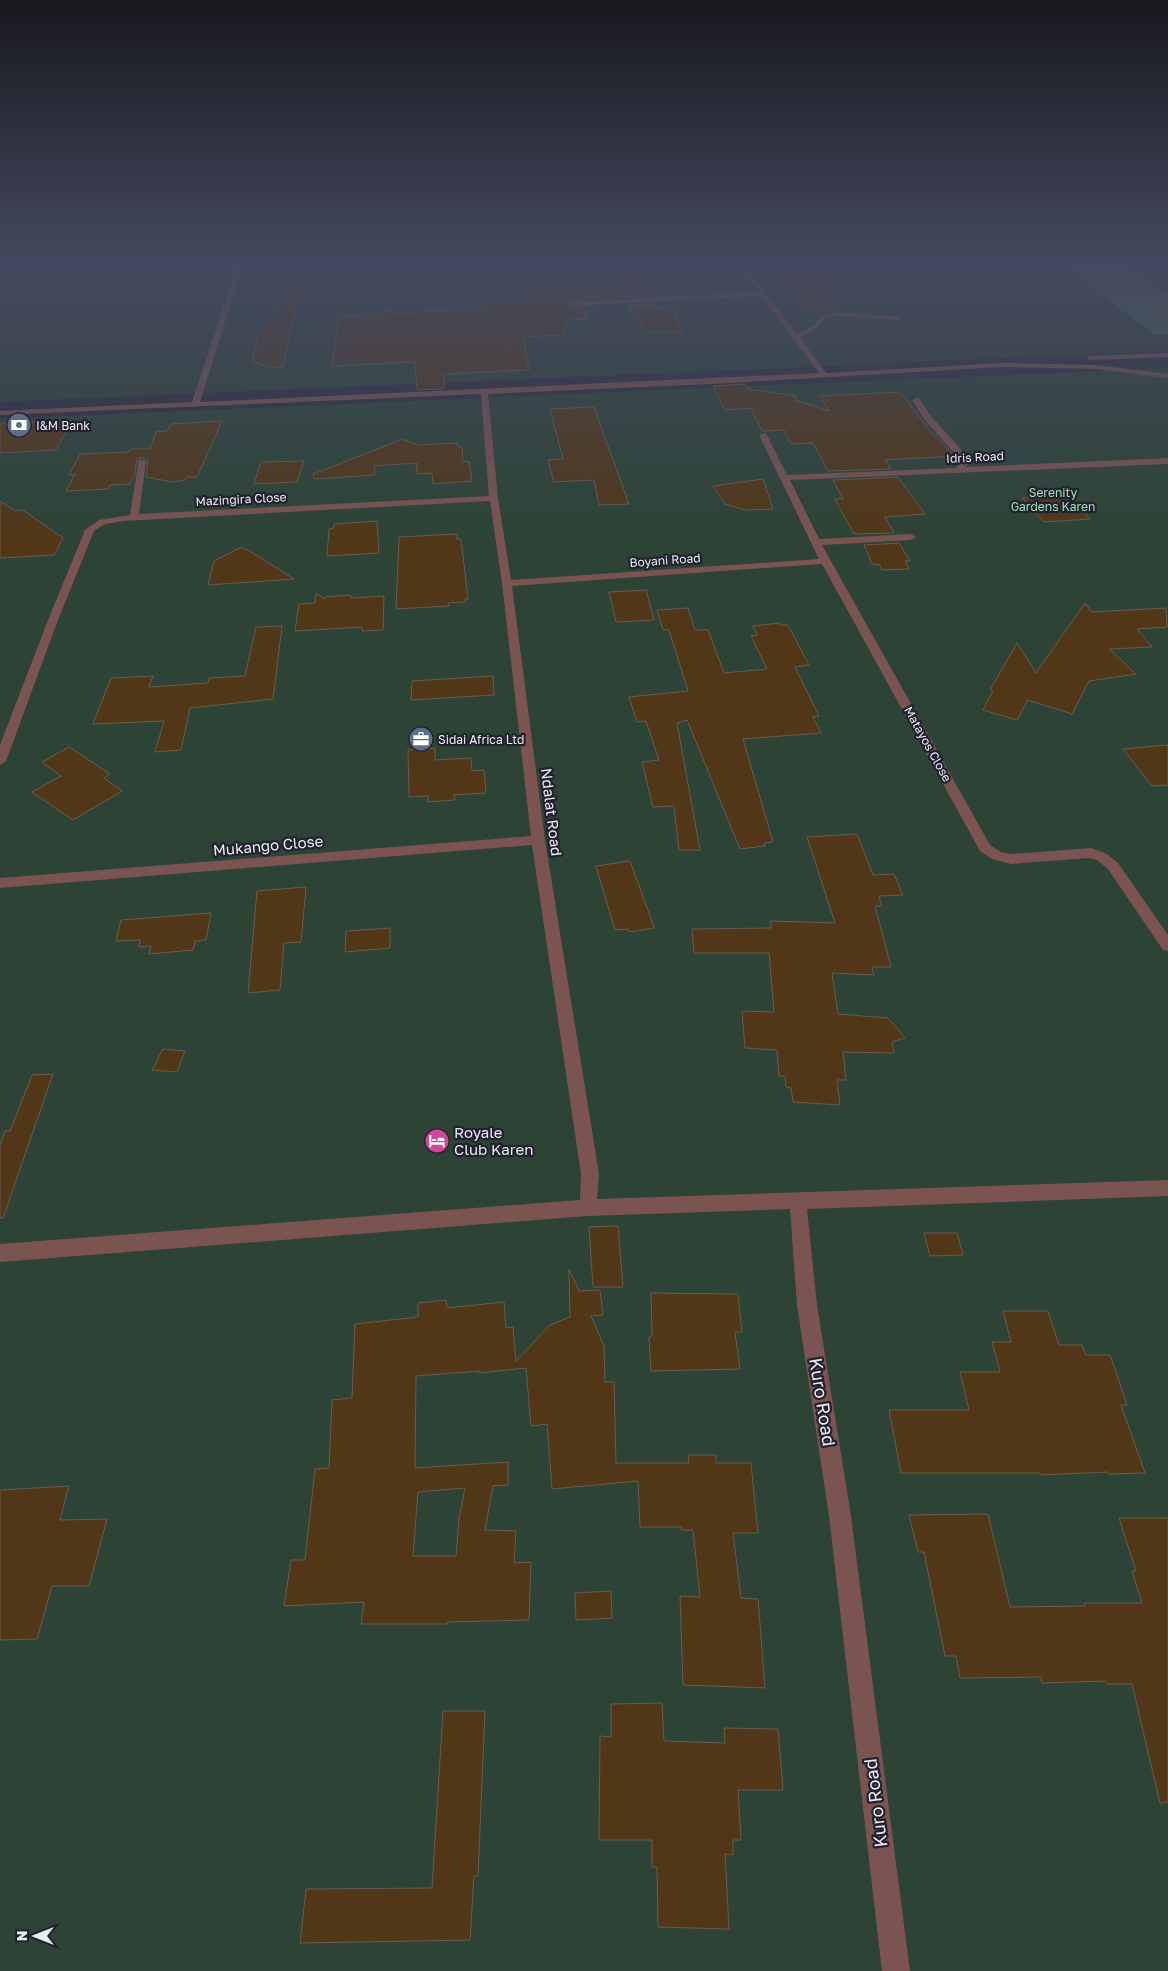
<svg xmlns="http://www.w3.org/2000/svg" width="1168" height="1971" font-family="'Golos Text',sans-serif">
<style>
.green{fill:#2c4335}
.forest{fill:#456c54}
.building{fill:#513717;stroke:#685c4f;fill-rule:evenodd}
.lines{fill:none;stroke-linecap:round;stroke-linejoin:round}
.minor{fill:#7b5451;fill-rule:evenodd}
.labels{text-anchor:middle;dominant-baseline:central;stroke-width:4.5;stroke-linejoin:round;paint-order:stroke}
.far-poi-label{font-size:12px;fill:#ebebf5;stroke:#21212f;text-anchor:start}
.far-street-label{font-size:12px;fill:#ebebf5;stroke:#21212f}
.far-park-label{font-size:12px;fill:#9de0b6;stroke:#21212f}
.street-label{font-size:15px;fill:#ebebf5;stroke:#21212f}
.poi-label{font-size:15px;fill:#ebebf5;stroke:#21212f;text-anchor:start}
.near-street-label{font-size:18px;fill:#ebebf5;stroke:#21212f}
</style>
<rect width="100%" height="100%" fill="#2b2b39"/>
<path class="green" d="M0,262h1168v89l-1168,51z
M1168,368v1603h-1168v-1552z"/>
<path class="forest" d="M1057,262h61l50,31v41l-13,1z"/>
<path class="building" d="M771,262h32l-4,11h27l6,10 11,1 -7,26 -33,1 -27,-38z
M634,269l16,27 -72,2 1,2h-7l-4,3 1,3 4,2 9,-1 5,12 -20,1 -4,15 -40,2 6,33 -85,4v15l-27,1 -2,-28 -83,4 7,-49 45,-3v-5l12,4 91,-4 -1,-5 46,-2 -1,-5h3l-6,-20 101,-2 -1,-4z
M303,275l-20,92 -12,1 -19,-7 6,-25z
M654,304l2,4 17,-1 9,25h-38l-4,-14h-5l-7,-13z
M745,384l3,5 48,7 -1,4 34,11 -9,-15 80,-4 34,44 2,-1 18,21 -69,4 6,9 -63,2 -15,-28 -22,1 -7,-14 -22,1 -11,-23 -26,2 -12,-24z
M594,407l35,97 -30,1 -5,-25 -40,2 -6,-22 15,-1 -13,-50z
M57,421h15l-16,29 -56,3v-30z
M222,421l-25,56h-10l-2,3 -13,2 -26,-5 2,-17 -8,-3 -3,2 -3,19h-2l-2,6 -20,1 -2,4 -42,2 9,-17 -6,1 11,-21 49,-2 2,-3h19l6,-17 11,-1 4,-7z
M403,439l14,6 40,-2 1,4h4l1,15 6,-1 3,20 -39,3 -1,-11 -15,1v-11l-43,3 1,9 -61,4 -1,-5z
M304,461l-7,21 -43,2 7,-22z
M898,477l27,37 -40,3 9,16 -40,1 -19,-35h8l-10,-19z
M763,479l10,30 -28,1 -20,-6 -12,-18z
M1061,496l2,3 8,-1 19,21 -46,3 -22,-24z
M0,501l15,10 8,-1 40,28 -9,17 -54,3z
M377,521l2,32 -52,3 2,-27 5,-1v-4z
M457,534v5h4l7,60h-3v3l-17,1 1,3 -53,3 3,-72z
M899,543l11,18h-5l4,8 -27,1 -2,-5 -8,-1 -8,-19z
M241,547l7,3 46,29 -86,6 6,-24z
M646,590l8,30 -38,2 -7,-30z
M316,593l9,6v-2l26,-2v3l33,-2 -1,34 -21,1v-4l-67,4 4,-27 16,-1z
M1085,603l7,9 74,-4 1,19 -30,2 15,18 -43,2 27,25 -47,7 -17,33 -44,-14 -11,20 -34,-10 10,-19 -3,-1 27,-47 19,30z
M688,608l7,22h13l16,43 43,-4 -16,-33 6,-1 -4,-9 26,-3 1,2h8l21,40 -14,2 24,49 -6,1 8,16 -78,6 30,103 -9,1 1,3 -25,3 -53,-129 -10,3 23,127h-21l-5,-44 -21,1 -11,-45 17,-2 -13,-39 -9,1 -8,-25 59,-6 -19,-61h-6l-6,-20z
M282,626l-9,73 -83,9 -9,42 -26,2 9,-31 -71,3 18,-46 42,-2 -4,11 59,-4 1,-5 36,-2 11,-49z
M493,676l1,19 -83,5 1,-19z
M1168,745v40l-16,1 -29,-37z
M69,747l41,27 -6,4 18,13 -49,29 -41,-28 29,-16 -19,-14z
M435,748v12l36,-2 1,13 12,-1 2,23 -32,2 1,5 -27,2v-6l-19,1 -1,-47z
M857,834l16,41 21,-1 9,21 -24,1 3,10h-7l16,61h-19l2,8 -42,-2 6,41 50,4 17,20 -13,4 2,11 -51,-1 3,28h-9l3,25 -47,-3 -2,-14 -5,-1 -1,-11h-6l-2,-26 -32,-2 -3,-37 32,1 -5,-59h-75l-2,-24 79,-1v-7l64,2 -28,-86z
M630,861l19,52 5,15 -25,4 -1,-3 -13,1 -19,-64z
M306,887l-5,55 -17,1 -4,47 -32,3 9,-102z
M211,913l-5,27 -11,1 -2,9 -44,4 2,-8 -12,1 1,-7 -24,1 5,-21z
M390,928v20l-45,4 1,-21z
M163,1049l22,2 -8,21 -25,-2z
M53,1074l-50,144h-3v-73l5,-14h5l22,-56z
M618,1226l5,61h-30l-4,-60z
M924,1233h33l6,22 -33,1z
M569,1269l10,22 21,-1 3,25 -12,1 13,30 1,36h9l2,81h73l-1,-8h28v8h35l7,70h-25l8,65 17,1 7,89 -82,-3 -3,-89 20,1 -7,-67h-11l-1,-3h-41l-2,-46 -86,8 -5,-65 -16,2 -5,-58 -47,5v-2l-63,5 -1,92 93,-6v23l-15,1 -8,44 31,1 -2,32 17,-1 -2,58 -82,2v2h-86l3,-22 -80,4 7,-46h14l10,-91 14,-1 3,-68 20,-2 3,-74 63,-7v-14l28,-3 1,8 57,-6 2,26 7,-1 3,34 34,-36 20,-8zM465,1488l-6,31 -3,37h-43l5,-64z
M651,1293l87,1 4,38h-7l5,37 -89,2 -2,-34 3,-1z
M1003,1311h45l11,34h23l4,10h24l17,50h-6l24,68 -36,1 -1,-2 -67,3 -1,-2h-139l-12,-63h80l-9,-38h40l-8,-30h19z
M69,1486l-9,34 47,-1 -18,67h-37l-15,53 -37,1v-150z
M988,1514l22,93 75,-1 -1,-3h58l-10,-32h4l-17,-53h49v284l-8,1 -28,-119h-25l-1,-3 -64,2 -1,-6 -81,1 -4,-22h-11l-21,-104h-6l-9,-37z
M611,1591l1,27 -36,2 -1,-27z
M662,1703l2,38 61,2 -1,-15 54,1 5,61h-45l3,50h-8v15l-8,-1 4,75 -71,-2 -1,-60h-5v-27h-53l1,-104 11,1v-33z
M443,1711h42l-7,165h-4l-4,64 -170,3 6,-54 126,-1z"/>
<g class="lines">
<path class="minor" d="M238,262h6l-44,140 619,-29 -58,-77 -188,10 -3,-2 3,-2 186,-10 -23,-30h6l55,72 17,-9 7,-9 16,-4 63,5 1,1 -3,2 -61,-4 -12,2 -7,9 -18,11 26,35 176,-10 94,2 72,9v4l-72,-9 -94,-2 -291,17 -223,10 10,104 13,82 308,-21 -60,-124 7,-2 21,42 169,-7 5,-5 -4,-7 -33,-37 -12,-19 4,-2h3l11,17 30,33 9,15 -3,4 202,-9v6l-378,16 29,59 92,-5 5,3 -5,3 -89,5 168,300 11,7 10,2 80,-6 16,6 11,9 50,72v16l-5,-1 -55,-81 -11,-9 -7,-2 -79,6 -19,-5 -12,-8 -158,-287 -310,22 33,254 54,334 -2,25 571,-19v16l-361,13 10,96 34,211 59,455h-28l-53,-455 -32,-211 -7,-96 -202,7 -588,46v-18l580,-44 1,-26 -49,-329 -532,43v-10l531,-42 -29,-253 -12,-82 -367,20 -18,3 -11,7 -36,89 -52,141 -6,4v-20l48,-125 37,-90 14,-10 31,-5 9,-56 7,2 -7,53 350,-18 -8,-102 -481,21v-4l192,-9z
M549,262h6l-2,9 -5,-1z
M1083,262h7l78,52v5z
M1168,353v4l-78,3 -4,-2 4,-2z"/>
</g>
<linearGradient id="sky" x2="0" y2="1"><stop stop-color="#18181f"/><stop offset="0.49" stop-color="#444a5f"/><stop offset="1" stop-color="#444a5f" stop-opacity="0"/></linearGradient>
<rect width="1168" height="538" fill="url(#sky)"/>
<defs>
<symbol id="bank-disc" viewBox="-11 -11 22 22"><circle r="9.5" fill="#5c6f8a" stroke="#21212f"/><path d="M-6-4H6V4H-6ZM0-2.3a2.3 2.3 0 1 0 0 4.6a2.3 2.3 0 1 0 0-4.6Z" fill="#fff"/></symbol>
<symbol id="office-disc" viewBox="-11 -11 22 22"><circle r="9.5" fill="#5c6f8a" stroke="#21212f"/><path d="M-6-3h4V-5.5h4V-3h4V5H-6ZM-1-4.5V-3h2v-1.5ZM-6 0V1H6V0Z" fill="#fff"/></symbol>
<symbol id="hotel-disc" viewBox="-11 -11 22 22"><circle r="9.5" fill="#d1479c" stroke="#21212f"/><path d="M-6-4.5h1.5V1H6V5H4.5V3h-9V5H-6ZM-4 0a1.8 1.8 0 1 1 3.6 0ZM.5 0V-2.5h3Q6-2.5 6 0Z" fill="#fff"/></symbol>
</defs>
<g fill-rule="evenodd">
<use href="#bank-disc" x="5" y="411" width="28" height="28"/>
<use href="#office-disc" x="407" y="725" width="28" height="28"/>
<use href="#hotel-disc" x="423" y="1127" width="28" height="28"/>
</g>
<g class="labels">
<g class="far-poi-label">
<text x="36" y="425">I&amp;M Bank</text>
<text x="438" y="739">Sidai Africa Ltd</text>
</g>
<g class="far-street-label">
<text transform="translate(975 457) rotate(-3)">Idris Road</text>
<text transform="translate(241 499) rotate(-3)">Mazingira Close</text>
<text transform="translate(665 560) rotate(-4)">Boyani Road</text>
<text transform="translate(928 744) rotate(61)">Matayos Close</text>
</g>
<g class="far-park-label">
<text x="1053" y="492">Serenity<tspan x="1053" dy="14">Gardens Karen</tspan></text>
</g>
<g class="street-label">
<text transform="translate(552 812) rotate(83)">Ndalat Road</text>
<text transform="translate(268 845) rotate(-5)">Mukango Close</text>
</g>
<g class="poi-label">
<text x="454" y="1132">Royale<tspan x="454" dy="17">Club Karen</tspan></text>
</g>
<g class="near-street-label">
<text transform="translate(823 1402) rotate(81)">Kuro Road</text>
<text transform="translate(875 1803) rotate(-97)">Kuro Road</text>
</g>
</g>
<g transform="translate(35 1936) rotate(270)" stroke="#21212f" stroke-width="4" paint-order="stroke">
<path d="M0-4L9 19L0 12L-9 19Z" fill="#ebebf5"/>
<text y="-8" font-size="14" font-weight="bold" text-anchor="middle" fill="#ebebf5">N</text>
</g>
</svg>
